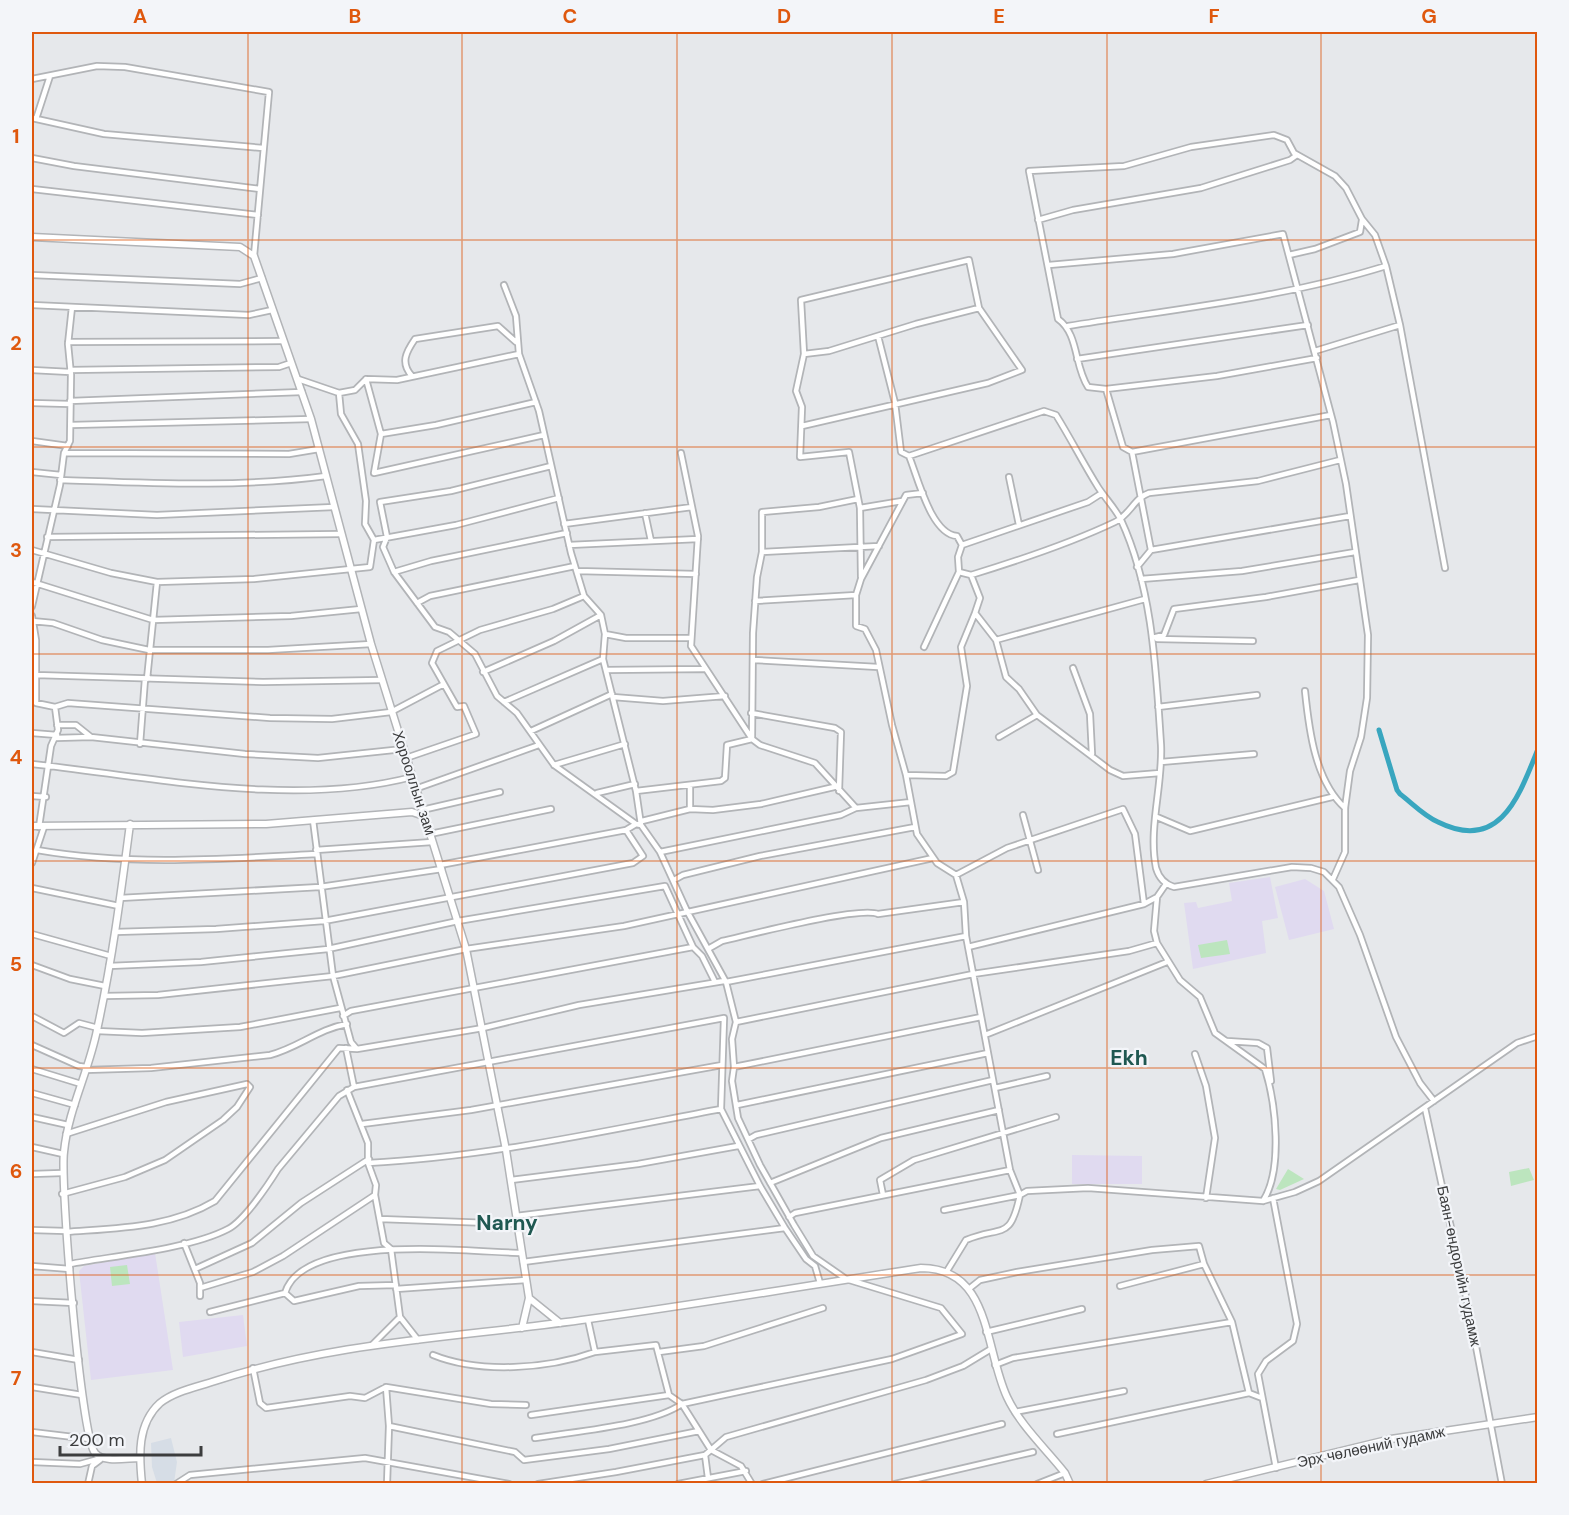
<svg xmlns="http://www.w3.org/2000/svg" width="1569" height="1515" font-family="'DM Sans',sans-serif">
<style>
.built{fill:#d6dde6}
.education{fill:#e0daf0}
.green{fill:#bce5be}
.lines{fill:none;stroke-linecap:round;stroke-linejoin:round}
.canal{stroke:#39a6bf;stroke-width:5}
.street-casing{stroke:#b2b4b7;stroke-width:8}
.secondary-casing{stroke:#b2b4b7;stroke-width:9}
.street{stroke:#fff;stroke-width:4.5}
.secondary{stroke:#fff;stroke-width:6}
.grid{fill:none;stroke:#df580e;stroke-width:1.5;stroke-opacity:0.55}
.labels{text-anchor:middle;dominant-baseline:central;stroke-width:4.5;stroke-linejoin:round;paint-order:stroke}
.street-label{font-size:15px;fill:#3c3d3e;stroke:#f3f5f9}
.district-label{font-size:21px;font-weight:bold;fill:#1f5851;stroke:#f3f5f9}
.neatline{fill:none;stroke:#df580e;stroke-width:2}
.grid-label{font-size:20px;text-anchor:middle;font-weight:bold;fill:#df580e}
</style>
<rect width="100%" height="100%" fill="#e6e8eb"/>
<path class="built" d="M171,1438l6,24 -3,21h-17l-5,-16 -1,-24z"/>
<path class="education" d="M1270,877l8,41 -16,3 4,32 -73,16 -9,-66 12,-1 2,6 34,-7 -3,-18z
M1305,879l19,12 10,38 -45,11 -14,-53z
M1072,1155l70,1v28h-70z
M155,1253l18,117 -82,10 -12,-109 5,-5z
M243,1315l4,31 -64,11 -4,-35z"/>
<path class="green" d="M1227,940l3,14 -29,4 -3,-13z
M1529,1168l5,12 -23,6 -2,-14z
M1288,1169l16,10 -24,11 -4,-1z
M127,1265l3,19 -18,2 -2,-19z"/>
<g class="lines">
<path class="canal" d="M1379,730l18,60 3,4c12,9 24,22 38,28 62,31 81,-26 100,-73"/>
<defs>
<path id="street" d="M32,79l65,-13 28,1 144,25 -15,164
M32,118l72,16 159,14
M36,119l14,-43
M32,158l42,8 186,23
M32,189l226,26
M1038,220l35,-10 128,-22 89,-28 7,-5
M1289,255l26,-6 45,-17 2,-12
M1049,265l124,-11 110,-20 50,188 13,62 22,151 -1,63 -6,39 -11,34 -5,37v44l-12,27
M32,275l208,9 22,-6
M504,285l12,31 3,38 20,57 32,142 13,43 17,19 4,19 -2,25 33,132 5,34
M32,305l217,10 23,-5
M1068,326c107,-17 215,-28 318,-60
M878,336l17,67 6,49 8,4c9,22 22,78 48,80l5,9 -4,12 1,15 -35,75
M68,342l215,-1
M1315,351l85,-26
M804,354l25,-3 87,-27 63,-16 -10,-48 -168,40 3,54 -8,37 6,16 -2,50 49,-5 11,56 1,69
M1077,359l231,-34
M32,370l38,2
M70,370l209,-3 12,-4
M412,376c-12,-13 -6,-24 3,-37l83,-13 18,16
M366,379l15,55 55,-9 100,-23
M1106,389l111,-13 100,-18
M339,393l16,-3 11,-11 31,1 122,-26
M70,401l232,-9
M32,403l38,1
M71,425l240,-6
M802,426l186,-43 34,-13 -43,-62
M381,434l-7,39 170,-38
M32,441l36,5
M1132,452l199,-37
M64,453l225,1 30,-5
M909,456l135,-45 12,4c15,24 27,48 42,72 7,11 17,21 23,33 32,69 35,151 40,225 2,40 -13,83 -5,123 3,10 8,16 18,19l118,-20 19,1 13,4 15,15 21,48 36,102 24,46 14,18
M32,472l29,3
M1009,477l10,48
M60,480c90,3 177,8 266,-4
M923,493l-17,2 -45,84 -5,16v31l9,3 11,21 16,75 14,50 11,59 20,29 19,12 8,27 2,34 44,234 10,25 -76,15
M858,499l-39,8 -57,5v40l-5,25 -4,56 -1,106 8,6 55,18 41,45 55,-6
M860,508l42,-7
M32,509l125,6 177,-8
M645,513l6,28
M564,524l128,-17
M47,537l293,-3
M374,540l82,-15 103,-27
M569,545l129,-6
M962,545l126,-43 14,-9
M32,550l79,23 46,9 97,-3 116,-12 4,-27 -9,-16 1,-23 -8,-57 -17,-30 -2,-21 -41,-14
M1151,550l-19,-98 -9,-5 -17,-58 -18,-2c-14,-21 -9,-53 -30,-68l-29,-148 95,-5 67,-19 83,-12 13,5 7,13 41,23 11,12 16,31 13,16 11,31 14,59 45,243
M762,552l117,-6
M1137,567l14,-17 199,-34
M577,571l119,3
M394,572l37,-11 136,-28
M959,572l12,3c49,-15 98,-31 144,-53 15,-7 19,-24 34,-29l109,-12 82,-21
M971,575l9,23 -5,15 21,27 10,37 13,12 18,26 73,55 13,6 37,-3
M1141,579l101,-8 113,-19
M32,582l121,38 138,-4 70,-7
M755,601l101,-6
M417,603l13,-7 145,-30
M32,606l28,-121 4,-32 6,-12 1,-66 -3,-31 4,-37
M32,616l4,24v63l19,4 3,23 -7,16 -12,81
M32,621l21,2 49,17 47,10h119l103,-6
M605,634l21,4h64
M1152,638l12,-3 10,-26 92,-12 93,-17
M1157,639l96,2
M996,640l149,-41
M753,660l125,7
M1073,668l17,46 2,40
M606,670l98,-1
M483,672l71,-31 47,-26
M36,675l227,7 119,-2
M147,679l10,-97
M1305,691c4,39 10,90 40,117
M613,697l50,4 62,-5
M504,702l99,-43
M55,707l13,-4 202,15 62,1 59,-7 53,-28
M1158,707l99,-12
M751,713l84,15 6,4 -2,59
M57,725h19l15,12
M531,731l81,-37
M32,733l25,2
M999,737l38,-22
M56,738l35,-1 154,17 73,4 85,-9
M140,744l5,-65
M406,758l70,-24 -12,-28 -7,1 -25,-44 5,-12 43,-21 73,-21 31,-13
M1161,762l93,-8
M32,764c120,13 260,44 380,13
M554,765l71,-21
M906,775l40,1 7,-4 14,-86 -6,-39 14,-34
M415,789l124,-44
M636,791l85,-10 4,-3 2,-33 25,-6 -61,-93 7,-110 -17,-83
M597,793l38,-9
M32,796l14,1
M690,809v-24
M422,810l78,-18
M1023,815l15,55
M1157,817l33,14 142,-34
M313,820l20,156 18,66 5,6
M642,821l48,-12 23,1 48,-6 73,-17
M430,834l121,-25
M37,850c92,16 186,9 279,4
M316,850l116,-8
M660,852l181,-37 15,-7
M32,863l12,-36
M440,865l186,-35 10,-6
M956,875l51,-27 116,-39 12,25 9,70
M674,880l9,-5 77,-19 155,-29
M32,888l87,18
M120,898l200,-11 122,-18
M115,932l101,-3 108,-8 309,-58 10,-7 -17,-26
M32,934l79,22
M1157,943l23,37 20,17 15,36 50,36c11,35 18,101 -2,132
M968,947l176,-43 13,-7 9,-13
M708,949l14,-8c27,-6 137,-35 156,-27l86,-12
M32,965l38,14 35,7
M109,966l92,-4 127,-13 130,-28 207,-35 28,61 9,9 13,26
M726,982l240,-46
M104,996l54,-1 175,-19 133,-27 158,-23 309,-68
M32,1016l32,17 15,-10 19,5
M343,1016l8,-5 342,-64
M736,1022l237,-48 156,-23 28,-8 -3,-12 3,-34
M97,1031l45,2 98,-6 100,-19
M985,1035l182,-73
M1227,1041l31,2 9,5 4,33
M32,1045l47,21 7,1
M346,1048l8,39
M1195,1054l11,32 9,52 -9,60
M734,1067l247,-50
M32,1069l49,15
M85,1070l66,-2 119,-13c28,-7 48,-26 77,-31
M995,1088l52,-12
M347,1090l21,53v20l8,22 -1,10 9,48 7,6 9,68 18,23
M32,1093l43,12
M737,1105l251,-52
M1425,1108l45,207 32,169
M32,1117l36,8
M362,1124l109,-14 251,-45
M749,1139l7,-4 237,-55
M32,1147l31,7
M368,1163c120,-6 236,-32 353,-54
M32,1174l30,-1
M511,1180l127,-16 100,-18
M770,1183l111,-45 118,-28
M62,1194l63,-17 40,-17 58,-40 14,-13 13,-20 -3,-3 -81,18 -100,32
M883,1195l-3,-15 34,-20 142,-43
M1273,1198l24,126 -4,17 -27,20 -8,13 18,94
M516,1216l244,-30
M789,1217l6,-4 215,-43
M380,1219l137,5
M32,1230l34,1
M66,1232c51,-4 104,-4 149,-31l124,-153 18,1 126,-21 96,-23 145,-24
M184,1243l16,40v13
M523,1262l262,-34
M70,1264c43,-8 120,-15 158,-35 16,-8 40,-44 50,-60l61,-73 15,-9 370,-69 -3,91 39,77 25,42 21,31 9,7 5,17
M32,1266l38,3
M195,1269l57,-26 49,-40 68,-44
M947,1271l19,-31c36,-15 44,2 54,-45l7,-4 61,-3 175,13 32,-9 24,-11 198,-138 21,-7
M1120,1286l84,-22
M200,1288l53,-16 30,-16 92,-61
M970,1288l10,-8 37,-8 135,-22 47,-4 5,18 28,58 17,71
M396,1289l130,-9
M285,1293c18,-61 185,-41 237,-40
M285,1293l9,8 65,-15 37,-1
M32,1301l42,2
M210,1312l75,-19
M588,1320l7,32 61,-7 13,50 13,9 29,46 30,16 11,18
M986,1332l96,-23
M372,1345l28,-28
M32,1352l47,8
M659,1352l45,-6 119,-38
M433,1355c47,19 115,14 162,-3
M995,1365l18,-7 219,-36
M253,1368l7,35 6,5 84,-12 15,2 21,-11 105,17 35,1
M32,1387l50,8
M386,1387l3,39 -2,58
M1015,1412l109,-21
M531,1415l138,-20
M389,1426l126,26 9,8 85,-11 90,-18
M32,1432l58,7
M1057,1434l192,-41 13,5
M535,1438c41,-7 114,-12 147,-34l210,-45 70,-25 -21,-26 -95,-29 -33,-23 -19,-31 -34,-60 -22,-47 -6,-37 2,-14 -2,-28 4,-17 -10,-40 -39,-71 -27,-59 -19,-27 -5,-1 -82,-59 -37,-52 -20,-17 -22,-42 -26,-22 -14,-5 -41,-55 -11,-25 4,-10 -7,-35 71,-11 100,-25
M705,1455l3,23
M32,1462l48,2 22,-6
M88,1484l4,-18 8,-6
M176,1484l14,-9 175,-17 144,26
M538,1484l78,-12 89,-17 21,-18 200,-57 37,-14 28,-17
M678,1484l68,-13
M763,1484l239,-60
M895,1484l138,-32
M1037,1484l28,-11"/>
<path id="secondary" d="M32,237l208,10 14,9 57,163 60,225 95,305 40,201 23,148 -7,30
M130,824c-9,69 -18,138 -33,206 -8,41 -29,80 -33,122 -4,32 17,285 31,301 8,10 32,5 44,5
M32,826l234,-2 146,-12 12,4
M529,1298l31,25
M142,1484c-3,-28 -5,-60 18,-81 15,-12 37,-16 55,-22 120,-40 249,-44 374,-62 111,-15 221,-34 332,-51 70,0 63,79 86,129 13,28 39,52 58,76l5,11
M1206,1484l185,-45 147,-22"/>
</defs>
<use href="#street" class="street-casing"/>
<use href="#secondary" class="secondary-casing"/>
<use href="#street" class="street"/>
<use href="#secondary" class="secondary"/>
</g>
<path class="grid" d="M248,32v1452M462,32v1452M677,32v1452M892,32v1452M1107,32v1452M1321,32v1452M32,240h1506M32,447h1506M32,654h1506M32,861h1506M32,1068h1506M32,1275h1506"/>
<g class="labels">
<g class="street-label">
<text transform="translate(414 783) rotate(72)">Хорооллын зам</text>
<text transform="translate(1459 1266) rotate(78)">Баян-өндорийн гудамж</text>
<text transform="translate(1371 1447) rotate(-12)">Эрх чөлөөний гудамж</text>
</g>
<g class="district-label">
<text x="1129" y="1058">Ekh</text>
<text x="507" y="1223">Narny</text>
</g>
</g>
<rect width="1569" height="1515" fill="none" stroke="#f3f5f9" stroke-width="66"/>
<path d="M60 1446v9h141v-9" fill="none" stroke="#3c3d3e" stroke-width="3"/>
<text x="69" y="1446" font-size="18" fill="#3c3d3e" stroke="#f3f5f9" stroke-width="4.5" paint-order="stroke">200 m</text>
<rect x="33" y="33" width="1503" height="1449" class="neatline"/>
<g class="grid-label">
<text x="140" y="23">A</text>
<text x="355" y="23">B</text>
<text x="570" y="23">C</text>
<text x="784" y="23">D</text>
<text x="999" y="23">E</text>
<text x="1214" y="23">F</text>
<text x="1429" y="23">G</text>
<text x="16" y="143">1</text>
<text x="16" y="350">2</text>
<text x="16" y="557">3</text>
<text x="16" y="764">4</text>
<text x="16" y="971">5</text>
<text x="16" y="1178">6</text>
<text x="16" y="1385">7</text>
</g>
</svg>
